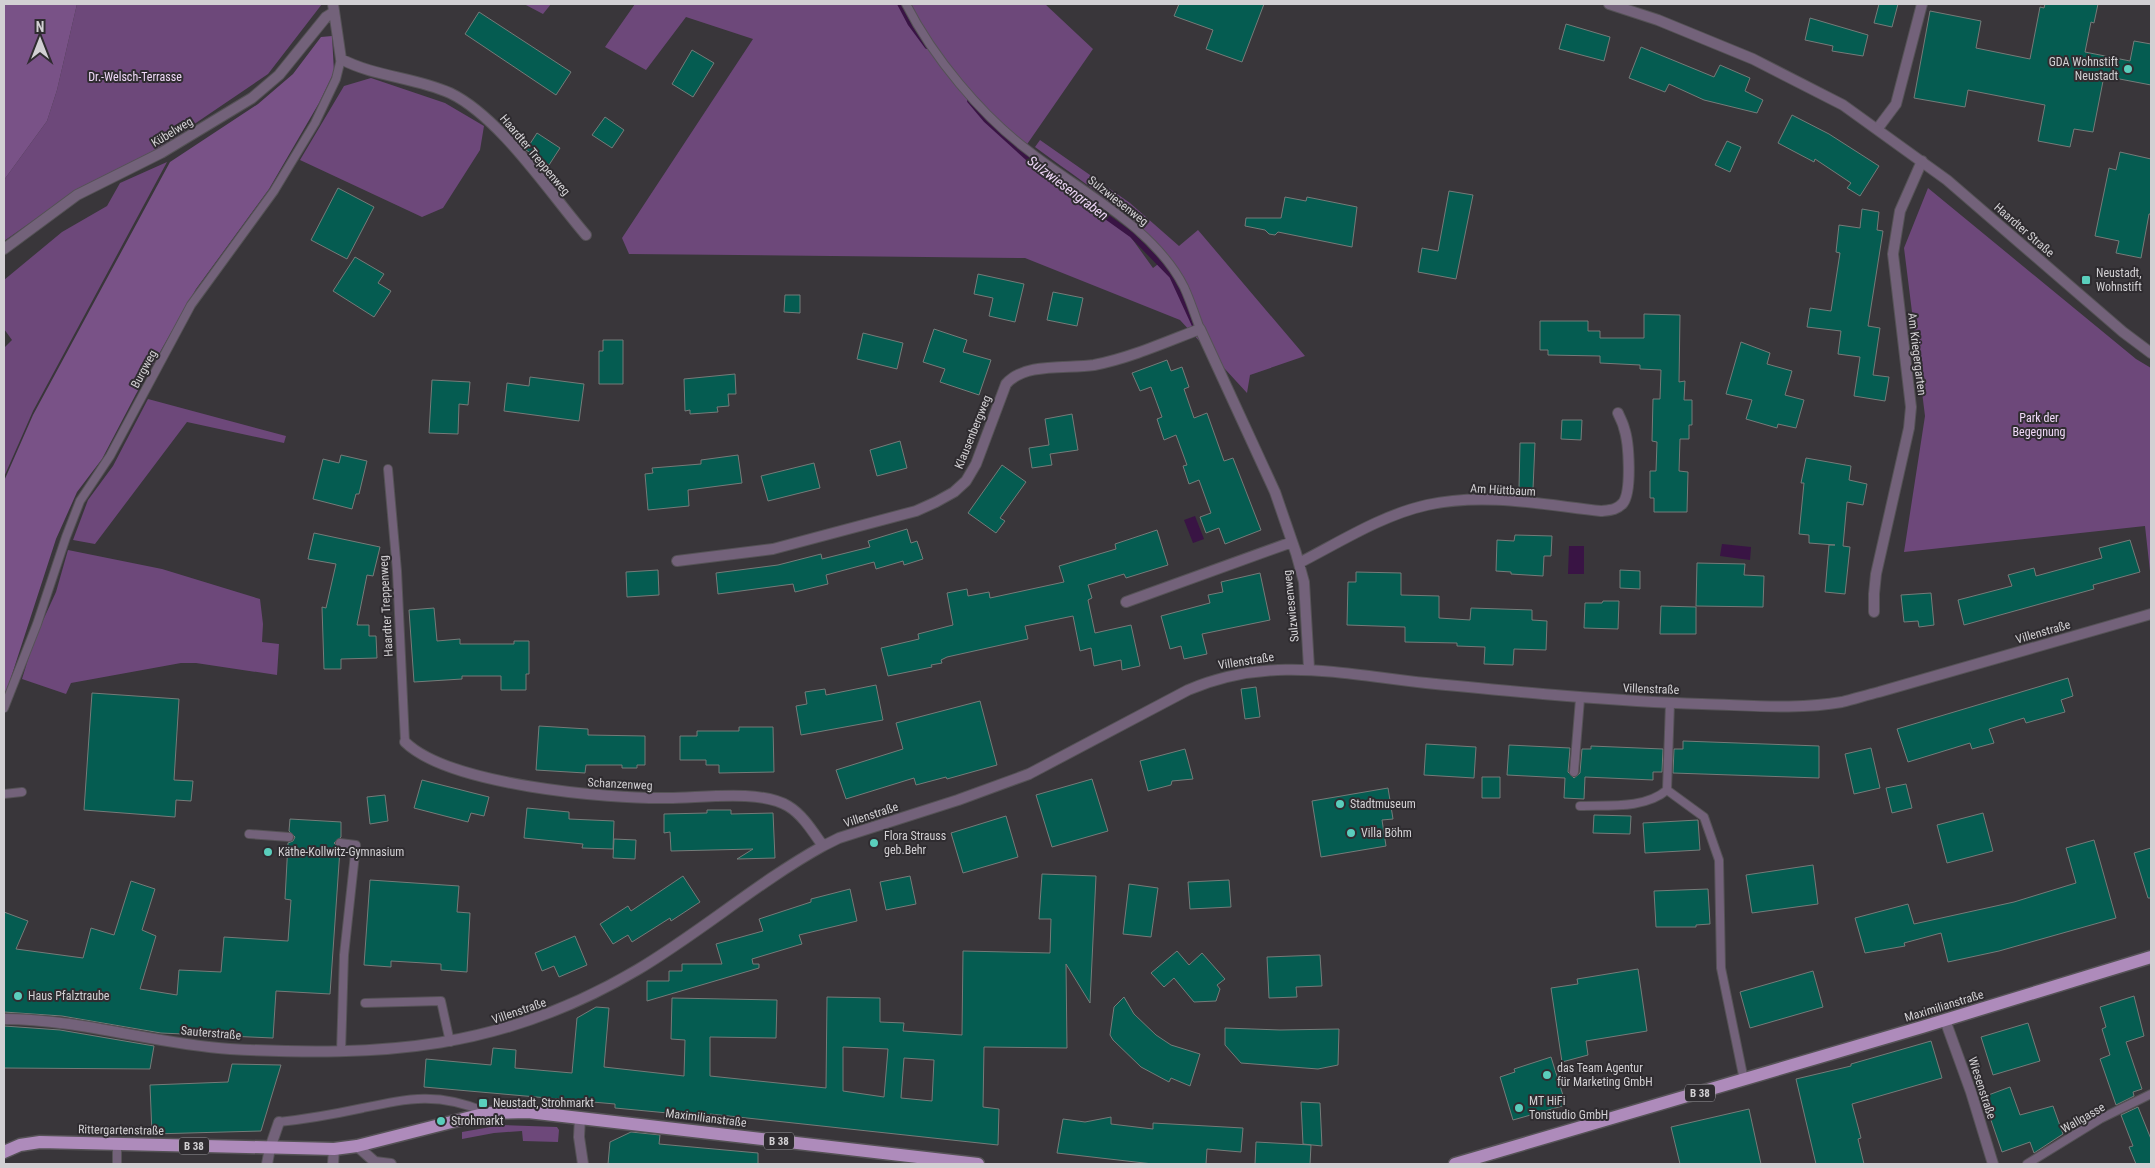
<svg xmlns="http://www.w3.org/2000/svg" width="2155" height="1168" font-family="'Roboto Condensed',sans-serif">
<style>
.green{fill:#6d487a}
.forest{fill:#795287}
.water{fill:#391444}
.lines{fill:none;stroke-linecap:round;stroke-linejoin:round}
.stream{stroke:#391444;stroke-width:5.5}
.building{fill:#055c51;stroke:#757b79;fill-rule:evenodd}
.service-casing{stroke:#555256;stroke-width:10}
.pedestrian-casing{stroke:#555256;stroke-width:12}
.minor-casing{stroke:#555256;stroke-width:12}
.tertiary-casing{stroke:#555256;stroke-width:12}
.primary-casing{stroke:#555256;stroke-width:15}
.service{stroke:#73627a;stroke-width:8}
.pedestrian{stroke:#73627a;stroke-width:10}
.minor{stroke:#73627a;stroke-width:10}
.tertiary{stroke:#73627a;stroke-width:10}
.primary{stroke:#ae8bbb;stroke-width:12}
.poi-dot{fill:#5acebc;stroke:#2f2c30;stroke-width:2}
.labels{text-anchor:middle;dominant-baseline:central;stroke-width:4;stroke-linejoin:round;paint-order:stroke}
.shield{fill:#2f2c30;stroke:#a19fa2;stroke-width:1}
.shield-label{font-size:11px;font-weight:bold;fill:#d2d0d3}
.poi-label{font-size:12px;fill:#d2d0d3;stroke:#2f2c30;text-anchor:start}
.park-label{font-size:12px;fill:#f0d9f8;stroke:#2f2c30}
.street-label{font-size:12px;fill:#d2d0d3;stroke:#2f2c30}
.water-label{font-size:14px;font-style:italic;fill:#ecd5f5;stroke:#2f2c30}
</style>
<rect width="100%" height="100%" fill="#39363a"/>
<path class="green" d="M77,4h245l-54,70 -112,76 -79,40 -73,51v-61l43,-59 10,-31z
M524,4h27l-8,10z
M635,4h410l48,45 -72,104 19,18 90,65 23,32 13,-10c-36,-46 -85,-77 -131,-111l5,-7 90,63 49,43 19,-16 107,126 -55,19 -3,18 -67,-73 -155,-62 -396,-4 -7,-16 131,-199 -67,-22 -40,53 -41,-23z
M371,78l74,25 39,23 -4,24 -37,58 -21,9 -122,-57 44,-74z
M167,162l-134,249 -29,66v-129l8,-8 -8,-11v-49l58,-48 45,-26 13,-23z
M1928,188l208,171 15,9v212l-6,-54 -241,26 21,-136 -21,-168z
M148,399l138,37 -2,7 -97,-21 -92,122 -22,-4 15,-40 25,-34z
M68,550l94,19 98,30 3,25 -1,18 17,2 -2,31 -81,-12h-15l-110,20 -5,11 -44,-15 12,-39 22,-48z
M502,1125l55,2 2,3 -1,12 -35,-1 -1,-10 -28,2 -32,6v-7z"/>
<path class="forest" d="M4,4h73l-20,86 -10,31 -43,59z
M332,36l2,36 -15,31 -50,86 -73,100 -60,105 -34,65 -25,33 -21,47 -52,160v-218l29,-66 137,-253 88,-58 35,-30 28,-37z"/>
<path class="water" d="M1195,516l9,23 -11,4 -9,-23z
M1722,544l29,3 -1,13 -30,-4z
M1569,546h15v28h-16z"/>
<g class="lines">
<path class="stream" d="M900,4l10,19 17,23
M970,101l16,19 55,50 91,65 40,41 23,50"/>
</g>
<path class="building" d="M1179,4h85l-22,58 -36,-13 7,-19 -39,-14z
M1879,4h19l-6,23 -18,-4z
M2045,4h53l-4,19 -3,-1 -6,30 45,9 4,-20 17,3v41l-47,-9 -11,56 -19,-3 -4,18 -32,-6 7,-36 -77,-15 -3,17 -51,-9 16,-87 51,10 -5,27 54,11 10,-52 4,1z
M479,12l92,60 -15,23 -91,-61z
M1810,18l58,17 -5,21 -31,-5 1,-5 -28,-6z
M1566,24l44,13 -6,24 -45,-12z
M1641,47l73,30 6,-12 30,13 -5,13 18,9 -6,13 -53,-13 -35,-16 -4,8 -36,-14z
M692,50l22,13 -21,34 -21,-13z
M1792,115l37,19 50,32 -19,30 -13,-8 4,-5 -36,-24 -1,3 -36,-19z
M605,117l19,13 -12,18 -20,-13z
M537,133l23,15 -11,17 -23,-15z
M1727,141l14,6 -11,25 -15,-7z
M2120,152l31,7v55h-2l-8,44 -25,-5 3,-12 -24,-5 14,-68 7,2z
M338,188l36,19 -27,52 -36,-19z
M1449,191l24,4 -17,84 -38,-7 4,-24 16,3z
M1285,197l21,4 1,-4 50,10 -5,40 -74,-15 -3,3 -6,-1 -4,-4 -20,-4 1,-8h35z
M1862,209l17,3 -2,18 6,1 -15,95 12,2 -7,47 16,2 -4,24 -31,-5 6,-39 -22,-3 3,-23 -34,-4 3,-19 21,3 9,-58 -4,-1 3,-27 21,3z
M355,257l29,17 -6,9 13,8 -17,26 -41,-26z
M978,274l46,10 -9,38 -26,-6 4,-18 -19,-4z
M1053,292l30,6 -6,28 -30,-6z
M785,295h15v18l-16,-1z
M1644,314l36,1 -1,67 6,-1 -1,19h8v25h-3v14h-9l-1,32 9,1 -1,40h-33v-14h-4v-27h6l1,-29 -5,-1 1,-42h7l1,-29 -21,-1v-4l-40,-2v-7l-52,-1v-5h-8v-29h48v10h12v7h44z
M934,329l33,11 -4,12 28,8 -12,35 -39,-13 5,-13 -22,-7z
M863,333l40,10 -6,26 -40,-10z
M603,340h20v44h-24v-33h4z
M1741,342l29,11 -3,11 25,7 -7,24 19,5 -8,28 -18,-4 -1,4 -31,-9 6,-19 -26,-6z
M1167,360l4,11 11,-4 7,20 -5,2 10,29 13,-5 17,48 9,-3 28,72 -36,14 -6,-16 -13,5 -6,-16 11,-4 -12,-33 -10,4 -6,-18 4,-1 -11,-30 -12,5 -7,-21 5,-2 -11,-30 -11,4 -8,-18z
M735,374l1,20h-8l1,12 -12,1 1,5 -28,2v-4l-5,1 -1,-32z
M530,377l54,7 -5,37 -75,-10 3,-28 22,3z
M432,380l38,2 -2,23 -9,-1 -1,30 -29,-1z
M1072,414l6,36 -28,4 2,11 -20,3 -3,-20 20,-3 -4,-26z
M1562,420h20l-1,20 -20,-1z
M900,441l7,27 -30,8 -7,-26z
M1520,443h15l-2,46h-14z
M341,455l26,6 -8,33h-3l-4,15 -39,-10 10,-40 16,4z
M738,455l4,28 -54,7 1,16 -41,4 -3,-36 8,-1 -1,-5 49,-4v-4z
M1806,458l45,8 -2,14 18,4 -4,21 -16,-3 -4,44 7,1 -5,47 -20,-2 4,-47h6l-26,-2v-8l-10,-1 5,-51h-3z
M814,463l6,25 -52,13 -7,-25z
M1002,465l24,17 -26,36 5,3 -9,12 -28,-20z
M907,529l4,14 6,-2 6,18 -19,6 -1,-4 -27,8 -2,-7 -48,13 2,9 -33,8 -2,-8 -75,10 -2,-21 62,-8 43,-11 1,5 48,-12 -2,-6z
M1157,530l11,35 -42,13 -2,-4 -36,11 4,13 -4,2 7,33 36,-8 9,41 -18,4 -1,-10 -27,6 -3,-18 -11,3 -7,-35 -48,10 3,13 -81,18 -6,3 1,3 -11,2 1,2 -44,9 -7,-28 38,-9 -1,-5 35,-9 -6,-32 20,-4 1,7 21,-4 1,6 74,-16 -5,-16 57,-17 -1,-5z
M314,533l66,14 -7,29 -6,-1 -10,50h12v11h7l1,22 -36,1v10h-17l-2,-62 4,1 10,-44 -28,-5z
M1515,535l37,1 -1,20h-7l-1,20 -32,-2v-2l-15,-1 1,-31 17,1z
M2130,540l10,32 -47,13 1,4 -130,36 -6,-25 54,-14 -4,-11 26,-7 2,8 66,-18 -3,-10z
M1697,563l48,1 -1,11 20,1 -1,31 -67,-1z
M658,570l1,25 -32,2 -1,-25z
M1620,570l20,1v18l-20,-1z
M1356,572l45,1v22l38,1v22l31,2 1,-12 61,2v10l15,1 -1,29 -32,-1 -1,16 -29,-1 1,-17 -28,-1v-3l-52,-1v-15l-58,-2 1,-43h8z
M1260,573l10,47 -68,14 5,20 -23,5 -3,-13 -11,3 -9,-33 49,-13 -2,-8 15,-3 -2,-10z
M1931,593l3,32 -15,2 -1,-6 -14,1 -3,-27z
M1603,601h16l-1,28 -34,-1 1,-25h17z
M1661,606l35,1v27h-36z
M434,608l3,33 23,-2v5h54v-3h15v33h-3v16h-25v-14h-39v3l-48,3 -5,-72z
M2068,678l5,18 -12,4 4,12 -39,11 -2,-5 -35,11 5,14 -22,6 -2,-6 -62,19 -11,-33z
M876,685l7,35 -82,15 -5,-29 11,-2 -2,-12 20,-3 1,6z
M1256,687l4,30 -15,2 -4,-30z
M92,693l87,6 -5,81 19,1 -2,20 -15,-1 -1,17 -91,-7z
M980,701l17,64 -50,14 -1,-2 -30,8 -2,-7 -68,21 -10,-29 67,-21 -7,-26z
M539,726l49,3v6l57,1v29h-8v3h-15v-3h-36l-1,8 -49,-3z
M739,727h34l1,45 -55,1v-8h-13v-5h-26v-24h17v-5h42z
M1683,741l136,5v32l-146,-5 1,-24h9z
M1426,744l50,3 -2,31 -50,-3z
M1509,745l61,3 -2,24 6,6 6,-5 2,-24h9v-3l72,3 -1,23h-9v8l-68,-3 -1,22 -20,-1 1,-20 -58,-3z
M1871,748l9,40 -26,6 -9,-40z
M1185,749l8,30 -21,2 -1,4 -23,6 -8,-30z
M1482,777h18v21h-18z
M1092,779l16,52 -56,16 -16,-52z
M422,780l67,17 -5,19 -13,-3 -3,9 -54,-14z
M1906,784l6,24 -20,5 -6,-25z
M1388,788l5,31 -11,1 4,26 -65,11 -9,-56z
M385,795l3,26 -18,3 -3,-27z
M527,808l42,4v7l45,2 -1,28 -31,-1 1,-4 -59,-6z
M707,810h24v4l42,-1 2,45 -38,1 16,-10 -82,2 -1,-19 -6,1v-19l43,-1z
M1983,813l10,38 -46,12 -10,-38z
M1594,815l37,1 -1,18 -37,-1z
M1006,816l12,41 -55,16 -12,-40z
M290,819l51,3v15l-7,6 6,6 -10,145 -54,-3 -3,47 -112,-5 -99,-17 -58,-4v-100l24,9 -12,28 67,9 8,-30 23,7 17,-54 24,8 -13,41 14,6 -16,53 37,6 2,-25 42,2 3,-35 64,4 3,-41 -6,-1 3,-56 5,-2 2,-4 -6,-6z
M1698,820l2,30 -55,3 -2,-30z
M614,839l22,1 -1,19 -22,-1z
M2094,840l22,78 -117,33 -51,11 -7,-29 -37,10 1,3 -40,7 -10,-35 53,-14 6,20 100,-22 62,-19 -10,-35z
M2151,848v50h-3l-14,-45z
M1813,865l5,39 -66,9 -6,-38z
M1042,874l54,2 -6,127 -24,-39 1,84 -83,-1 -1,60 16,2 -1,36 -288,-31v3l-95,-9v-4l-191,-17 2,-28 65,6 2,-17 23,2 -1,18 57,5 5,-55 19,-11 13,1 -5,59 80,9 1,-36 -14,-1 1,-41 105,2 -1,38 -66,-1v39l116,12 1,-91 53,1v24l24,1 -1,8 59,4 1,-84 87,2 1,-34h-12zM843,1047l45,2 -4,48 -41,-6zM904,1058l30,2 -2,41 -31,-3z
M683,876l17,26 -29,19 -1,-3 -38,24 -4,-7 -15,9 -13,-20 28,-18 3,5z
M910,876l6,28 -30,6 -6,-28z
M370,880l89,6 -2,26 13,1 -3,59 -26,-2v-6l-50,-3v6l-27,-2z
M1229,880l2,27 -41,2 -2,-27z
M1129,884l29,4 -7,49 -28,-3z
M850,889l7,32 -58,14 3,9 -50,15 1,5h6v4l-112,33v-20h22v-10h13v-7h40l-6,-20 47,-13 -4,-12 52,-17v-3z
M1708,889l2,35 -14,1v2h-40l-2,-36z
M575,936l12,29 -28,12 -5,-11 -12,5 -7,-18z
M1177,951l12,14 13,-12 23,26 -8,6 3,4 -4,12 -22,1 -20,-24 -10,9 -13,-14z
M1320,955l2,31 -26,1 1,10 -28,1 -2,-41z
M1638,969l9,62 -61,10 2,14 -26,7 -11,-74 27,-4 -1,-5z
M1813,971l10,36 -73,21 -10,-36z
M2134,996l10,40 -18,6 16,47 -9,3 1,4 -18,9 -16,-46 10,-4 -8,-26 4,-2 -6,-20z
M1124,997l10,17 22,21 15,10 29,9 -10,32 -19,-8 -2,4 -28,-15 -28,-27 -3,-5 4,-28z
M2028,1023l12,38 -47,14 -12,-38z
M4,1026l56,4 94,16 -4,23 -146,-1z
M1225,1028l55,2 59,-1 -1,36 -20,4 -77,-6 -16,-18z
M1931,1041l11,37 -90,26 9,34 -3,1 6,25h-48l-20,-85 55,-13v-2z
M1551,1057l15,48 -53,15 -13,-43 15,-5 -1,-3z
M232,1064l49,1 -20,66 -109,3 -2,-49 78,-3z
M2010,1087l10,28 33,-9 10,28 -29,19 -4,-11 -28,10 -19,-55z
M1301,1102l19,1 2,43 -19,-2z
M2138,1107l13,32v25h-15l-7,-17 4,-1 -12,-31z
M1749,1109l12,55h-81l-9,-37z
M1111,1117v7l42,5v-6l90,5 -2,24 -34,-3 -1,15h-53l-96,-11 6,-34 22,3z
M631,1132l29,3 -1,9 99,9v11h-150l2,-22z
M1256,1142l55,3 -1,19h-55z"/>
<g class="lines">
<defs>
<path id="service" d="M906,4c27,53 75,111 123,147 51,40 125,76 155,136 6,13 11,28 16,42
M388,469l9,102 8,171
M1670,703l-3,87 37,27 15,43 2,108 23,112
M4,708l33,-84 29,-87 14,-36 30,-45 81,-151 83,-114 41,-68 21,-44 5,-20
M1574,772l6,-73
M4,794l18,-2
M1580,806c28,-1 65,3 87,-16
M249,834l40,3
M340,843l16,2 -12,110 -3,97
M365,1003l76,-2 9,41
M279,1122c28,-3 56,-8 84,-14 47,-10 75,-16 123,4
M117,1164v-20
M2027,1164l73,-45 51,-25"/>
<path id="pedestrian" d="M267,1164l3,-16"/>
<path id="minor" d="M333,4l8,55c34,18 74,18 109,34 50,24 99,99 136,142
M1878,128l18,-24 26,-100
M4,249l73,-54 84,-42 91,-55 27,-23 47,-58 8,-5
M677,561l96,-12 143,-38 20,-9 18,-10 12,-11 10,-17 30,-80c19,-22 61,-15 88,-19 36,-7 72,-23 106,-36l75,163 21,61 8,29 5,86
M1299,563c41,-21 83,-48 128,-58 57,-13 118,0 174,6 9,-1 16,-1 22,-8 9,-12 6,-61 1,-75 -1,-5 -4,-10 -6,-15
M1126,602l166,-60
M1874,612v-18l2,-20 33,-146 2,-21 -18,-153 7,-43 22,-50
M405,742c44,43 202,57 263,56 33,0 91,-9 120,8 15,9 25,26 35,40
M4,1019c76,0 150,25 226,30 153,8 272,1 407,-79 64,-38 121,-88 186,-124l16,-8 119,-38 71,-26 159,-84c83,-35 153,-16 238,-7 92,9 184,18 276,21 46,1 95,6 140,-2 12,-3 25,-7 37,-10l272,-78
M1945,1020l26,72 22,72
M580,1117l-1,20 4,27
M357,1146l18,16 16,2
M270,1148l9,-26
M333,1164l1,-15"/>
<path id="tertiary" d="M1609,4l49,16 95,39 90,46 104,75 176,152 28,21"/>
<path id="primary" d="M4,1152l16,-7 20,-3 294,7 23,-3 130,-33 41,-1 450,52
M1455,1164l467,-137 229,-70"/>
</defs>
<use href="#service" class="service-casing"/>
<use href="#pedestrian" class="pedestrian-casing"/>
<use href="#minor" class="minor-casing"/>
<use href="#tertiary" class="tertiary-casing"/>
<use href="#primary" class="primary-casing"/>
<use href="#service" class="service"/>
<use href="#pedestrian" class="pedestrian"/>
<use href="#minor" class="minor"/>
<use href="#tertiary" class="tertiary"/>
<use href="#primary" class="primary"/>
</g>
<g class="poi-dot">
<circle cx="2128" cy="69" r="5"/>
<rect x="2081" y="275" width="10" height="10" rx="2.5"/>
<circle cx="1340" cy="804" r="5"/>
<circle cx="1351" cy="833" r="5"/>
<circle cx="874" cy="843" r="5"/>
<circle cx="268" cy="852" r="5"/>
<circle cx="18" cy="996" r="5"/>
<circle cx="1547" cy="1075" r="5"/>
<rect x="478" y="1098" width="10" height="10" rx="2.5"/>
<circle cx="1519" cy="1108" r="5"/>
<circle cx="441" cy="1121" r="5"/>
</g>
<g class="labels">
<g class="shield">
<rect x="1685" y="1084.5" width="30" height="17" rx="4"/>
<rect x="764" y="1132.5" width="30" height="17" rx="4"/>
<rect x="179" y="1137.5" width="30" height="17" rx="4"/>
</g>
<g class="shield-label">
<text x="1700" y="1093">B 38</text>
<text x="779" y="1141">B 38</text>
<text x="194" y="1146">B 38</text>
</g>
<g class="poi-label">
<text x="2118" y="62" text-anchor="end">GDA Wohnstift<tspan x="2118" dy="14">Neustadt</tspan></text>
<text x="2096" y="273">Neustadt,<tspan x="2096" dy="14">Wohnstift</tspan></text>
<text x="1350" y="804">Stadtmuseum</text>
<text x="1361" y="833">Villa Böhm</text>
<text x="884" y="836">Flora Strauss<tspan x="884" dy="14">geb.Behr</tspan></text>
<text x="278" y="852">Käthe-Kollwitz-Gymnasium</text>
<text x="28" y="996">Haus Pfalztraube</text>
<text x="1557" y="1068">das Team Agentur<tspan x="1557" dy="14">für Marketing GmbH</tspan></text>
<text x="1529" y="1101">MT HiFi<tspan x="1529" dy="14">Tonstudio GmbH</tspan></text>
<text x="493" y="1103">Neustadt, Strohmarkt</text>
<text x="451" y="1121">Strohmarkt</text>
</g>
<g class="park-label">
<text x="135" y="77">Dr.-Welsch-Terrasse</text>
<text x="2039" y="418">Park der<tspan x="2039" dy="14">Begegnung</tspan></text>
</g>
<g class="street-label">
<text transform="translate(172 132) rotate(-31)">Kübelweg</text>
<text transform="translate(535 155) rotate(50)">Haardter Treppenweg</text>
<text transform="translate(1118 201) rotate(38)">Sulzwiesenweg</text>
<text transform="translate(2024 230) rotate(41)">Haardter Straße</text>
<text transform="translate(1917 354) rotate(83)">Am Kriegergarten</text>
<text transform="translate(144 369) rotate(-62)">Burgweg</text>
<text transform="translate(973 432) rotate(-68)">Klausenbergweg</text>
<text transform="translate(1503 490) rotate(3)">Am Hüttbaum</text>
<text transform="translate(386 606) rotate(-93)">Haardter Treppenweg</text>
<text transform="translate(1291 606) rotate(-96)">Sulzwiesenweg</text>
<text transform="translate(2043 632) rotate(-16)">Villenstraße</text>
<text transform="translate(1246 661) rotate(-9)">Villenstraße</text>
<text transform="translate(1651 689) rotate(2)">Villenstraße</text>
<text transform="translate(620 784) rotate(3)">Schanzenweg</text>
<text transform="translate(871 815) rotate(-18)">Villenstraße</text>
<text transform="translate(1944 1006) rotate(-17)">Maximilianstraße</text>
<text transform="translate(519 1011) rotate(-19)">Villenstraße</text>
<text transform="translate(211 1033) rotate(5)">Sauterstraße</text>
<text transform="translate(1982 1088) rotate(72)">Wiesenstraße</text>
<text transform="translate(706 1118) rotate(7)">Maximilianstraße</text>
<text transform="translate(2083 1118) rotate(-30)">Wallgasse</text>
<text transform="translate(121 1130) rotate(1)">Rittergartenstraße</text>
</g>
<g class="water-label">
<text transform="translate(1068 188) rotate(37)">Sulzwiesengraben</text>
</g>
</g>
<rect width="2155" height="1168" fill="none" stroke="#d2d0d3" stroke-width="10"/>
<g transform="translate(40 40)" stroke="#2f2c30" stroke-width="4" paint-order="stroke">
<path d="M0-4L9 19L0 12L-9 19Z" fill="#d2d0d3"/>
<text y="-8" font-size="14" font-weight="bold" text-anchor="middle" fill="#d2d0d3">N</text>
</g>
</svg>
